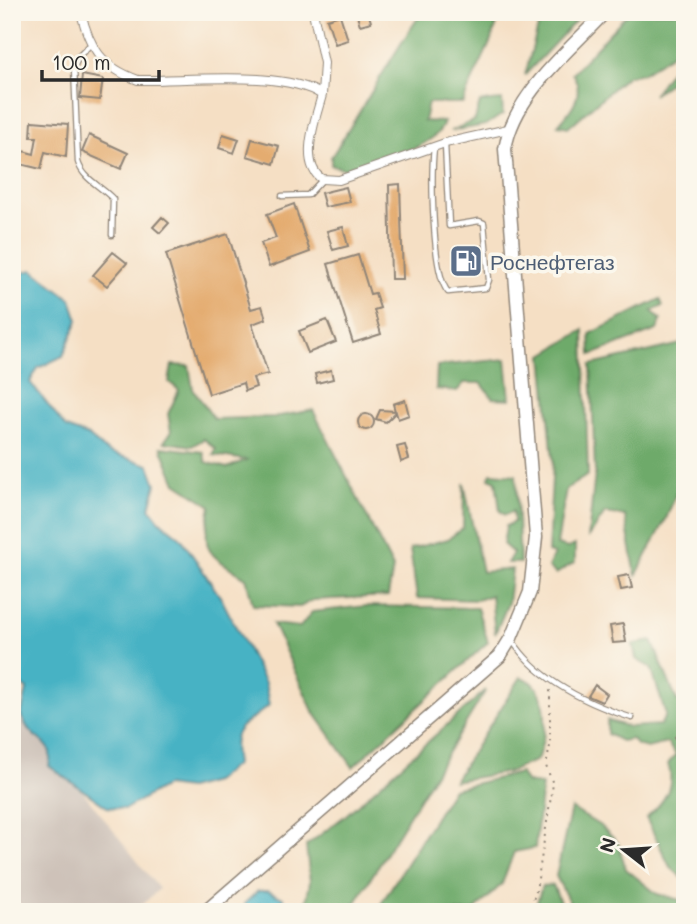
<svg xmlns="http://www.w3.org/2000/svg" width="697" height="924" font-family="Mali,sans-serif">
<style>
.industrial{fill:#cec2b9}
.forest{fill:#6eaa6b;stroke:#4c6a4b;stroke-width:2}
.water{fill:#47b2c4;stroke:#396e78;stroke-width:2}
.building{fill:#e4ac70}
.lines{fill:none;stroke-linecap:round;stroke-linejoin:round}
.service-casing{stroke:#908578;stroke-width:7}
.minor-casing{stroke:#908578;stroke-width:10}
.primary-casing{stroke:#908578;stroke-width:15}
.path{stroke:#908578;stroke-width:2;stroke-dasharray:2 5;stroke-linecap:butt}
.service{stroke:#fff;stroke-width:4.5}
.minor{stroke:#fff;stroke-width:8}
.primary{stroke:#fff;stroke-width:12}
.labels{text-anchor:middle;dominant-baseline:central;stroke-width:7;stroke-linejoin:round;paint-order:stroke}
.service-label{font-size:21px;fill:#4e5e75;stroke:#fbf7ec;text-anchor:start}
</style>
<rect width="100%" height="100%" fill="#fbf7ec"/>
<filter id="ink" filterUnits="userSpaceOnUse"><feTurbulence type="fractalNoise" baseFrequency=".0143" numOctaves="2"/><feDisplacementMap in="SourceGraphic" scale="14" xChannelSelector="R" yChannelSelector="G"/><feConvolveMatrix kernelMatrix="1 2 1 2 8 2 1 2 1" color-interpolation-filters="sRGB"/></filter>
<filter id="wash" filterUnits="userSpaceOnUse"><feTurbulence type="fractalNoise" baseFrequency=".00686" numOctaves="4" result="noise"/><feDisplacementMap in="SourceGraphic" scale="28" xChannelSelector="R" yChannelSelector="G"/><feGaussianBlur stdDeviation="1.57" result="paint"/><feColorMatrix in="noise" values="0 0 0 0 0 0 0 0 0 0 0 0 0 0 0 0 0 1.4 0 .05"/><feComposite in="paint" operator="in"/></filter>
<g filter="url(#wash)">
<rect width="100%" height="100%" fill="#f5dfc4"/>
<path class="industrial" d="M12,701l147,188 -25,23h-109l-13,-19z"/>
<path class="forest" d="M422,12h78c-7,33 -26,60 -37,91h-35l-4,18 20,1c-8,29 -74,39 -100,47l-13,-4v-8c32,-48 58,-98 91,-145z
M542,12h42l-59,63z
M629,12h56v27l-16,17 -26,17 -16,3 -58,51 -11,-2c14,-16 28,-31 14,-52z
M685,50v21l-32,24z
M502,100l1,14 -17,11 -35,6 24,-11 5,-18z
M660,299l3,7 -11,5 9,9 -4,10 -66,25 -1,-21z
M584,330l4,145 -22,14 -9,56 11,3 7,-3v17l-19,12 -8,-7 6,-13 -6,-2 5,-92 -10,-105z
M685,343v128l-19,48 -30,57 -11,-60 -20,-3 -17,25 7,-65 -4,-108z
M506,359l4,40 -17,-1 -12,-15h-17l-7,8 -21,-2 1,-23z
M172,365l17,1 4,23 21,30 60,-2 39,-7 80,158 -5,28 -75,4 -13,7 -47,-2 -7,-27c-40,-26 -45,-24 -35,-72l-35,-23 -15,-36 42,5 3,10 21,6 19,-8 -33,-5 3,-6 -12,-10 -12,7 -28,-4 7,-10 -3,-18 11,-24 -10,-8z
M491,473l25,2 4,88h-13l6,-10 -10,-9 3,-18 8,-4 -1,-11 -8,4 -5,-4 -4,-30 -7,-3z
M464,483l18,89 30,-3 -4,34 -13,31 -4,-39 -14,5 -60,-2 -7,-49 38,-10 15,-11z
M366,606l111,2 11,34 -135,125 -40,-56 -40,-87 27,3 12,-15z
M652,641l25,60h8v179l-15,-13 -24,-49c17,-15 30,-31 22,-54l8,-9 -9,-12 -20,5 -11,-3 -4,-6 -11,2 -14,-7v-14l22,7 31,-2 6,-10 -15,-47 -15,-9 -3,-15z
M521,677c32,9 26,59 16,83l-28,12 -55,9z
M486,690l-136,222h-46l6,-30 -4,-36 40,-31z
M520,773l7,10 15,2 -7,63 -21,4 -12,32 -29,28h-97l77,-123z
M571,808l31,19 16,16 8,26 31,25 28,7v5l-9,6h-102l-18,-36z
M553,885l11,27h-30l8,-26z"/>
<path class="water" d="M33,270l38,29 7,21 -15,36 -25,12 -8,14 36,46 22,8 20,16 41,13 7,19 -6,24 10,13 21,17 40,60 44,85 4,22c-26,24 -40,18 -33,59l-22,18 -26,7 -23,-3 -40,23 -18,-2 -58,-41c5,-23 -6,-21 -18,-34 -4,-4 -7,-11 -10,-16l6,-27 -15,-10v-405z
M258,891h10l15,7 5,10 -7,4h-36v-9z"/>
<g id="blocks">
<path class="building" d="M356,12h12l3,10 -11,3z
M340,15l8,25 -13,4 -8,-25z
M82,75l21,4 -3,21 -20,-2z
M32,121l36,3 -2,33 -21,-5 -4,17 -21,-5 3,-13 11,3 3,-17h-6z
M223,134l16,5 -5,14 -15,-5z
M89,135l39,18 -7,16 -39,-17z
M252,139l27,7 -5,18 -27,-8z
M400,184l3,95h-12l-2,-94z
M346,187l4,15 -25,5 -4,-14z
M294,204l16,48 -41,15 -8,-24 15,-5 -9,-24z
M162,217l7,6 -9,10 -7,-6z
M343,227l5,19 -15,4 -6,-19z
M228,234l23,75 11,-3 4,13 -14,5 16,50 -15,4 3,9 -11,4 -2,-8 -34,11 -43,-140z
M113,252l14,11 -20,23 -14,-11z
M358,255l12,39 5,-1 5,15 -6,2 7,24 -28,9 -25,-79z
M327,320l9,22 -28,11 -9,-22z
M331,370l2,9 -16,4 -2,-9z
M405,400l4,15 -11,4 -2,-7 -10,10 -10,-3 4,-9 15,1 -2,-7z
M358 422a8 8 0 1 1 16 0a8 8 0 1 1-16 0Z
M405,445l4,14 -8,3 -4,-15z
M629,575l3,13 -11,2 -3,-13z
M623,624l3,18 -13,1 -3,-17z
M595,685l12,9 -5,8 -14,-6z
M685,730v21l-10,-14z"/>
</g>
</g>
<g filter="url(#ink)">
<use href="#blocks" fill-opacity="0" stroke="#908578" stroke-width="2"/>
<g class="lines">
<defs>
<path id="service" d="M90,45l-11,11 -5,11 4,95c5,17 23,24 35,37l-1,36
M434,148c-3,27 -2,126 14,144l38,-4 3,-8 -5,-57 -5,-2 -30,5 -4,-82
M282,196l26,-1 14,-15
M512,640c26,41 76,64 120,78"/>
<path id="minor" d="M81,12c8,36 21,55 57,68 47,1 146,-11 184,15 -6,23 -24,68 0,84l17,1 106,-37 63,-14
M313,12l11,51 -2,32"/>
<path id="primary" d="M205,912l295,-256 11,-18 19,-46 6,-55 -31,-388c9,-55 63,-97 100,-137"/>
</defs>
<use href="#service" class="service-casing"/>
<use href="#minor" class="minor-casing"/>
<use href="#primary" class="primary-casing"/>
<path class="path" d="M529,912l7,-21 17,-107 -7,-18 4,-20v-60"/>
<use href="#service" class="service"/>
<use href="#minor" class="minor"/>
<use href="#primary" class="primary"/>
</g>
</g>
<defs>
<symbol id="fuel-square" viewBox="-11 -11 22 22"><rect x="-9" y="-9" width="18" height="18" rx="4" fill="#5c6f8a" stroke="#fbf7ec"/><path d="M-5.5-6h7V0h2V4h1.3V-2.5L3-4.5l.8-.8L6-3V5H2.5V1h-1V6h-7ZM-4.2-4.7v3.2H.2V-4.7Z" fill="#fff"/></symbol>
</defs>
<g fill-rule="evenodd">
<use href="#fuel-square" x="447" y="242" width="38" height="38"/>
</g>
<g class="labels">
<g class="service-label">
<text x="490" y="261">Роснефтегаз</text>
</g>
</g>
<rect width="697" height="924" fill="none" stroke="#fbf7ec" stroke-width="42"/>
<g transform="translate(624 850) rotate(287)" stroke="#fbf7ec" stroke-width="5" paint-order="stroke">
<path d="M0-5L12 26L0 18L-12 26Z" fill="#2b2b2b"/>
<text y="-10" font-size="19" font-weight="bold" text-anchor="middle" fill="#2b2b2b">N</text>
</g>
<path d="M42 70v10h117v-10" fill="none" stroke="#2b2b2b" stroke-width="3.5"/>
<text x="52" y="70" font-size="21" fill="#2b2b2b" stroke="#fbf7ec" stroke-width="5" paint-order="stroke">100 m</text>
</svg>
